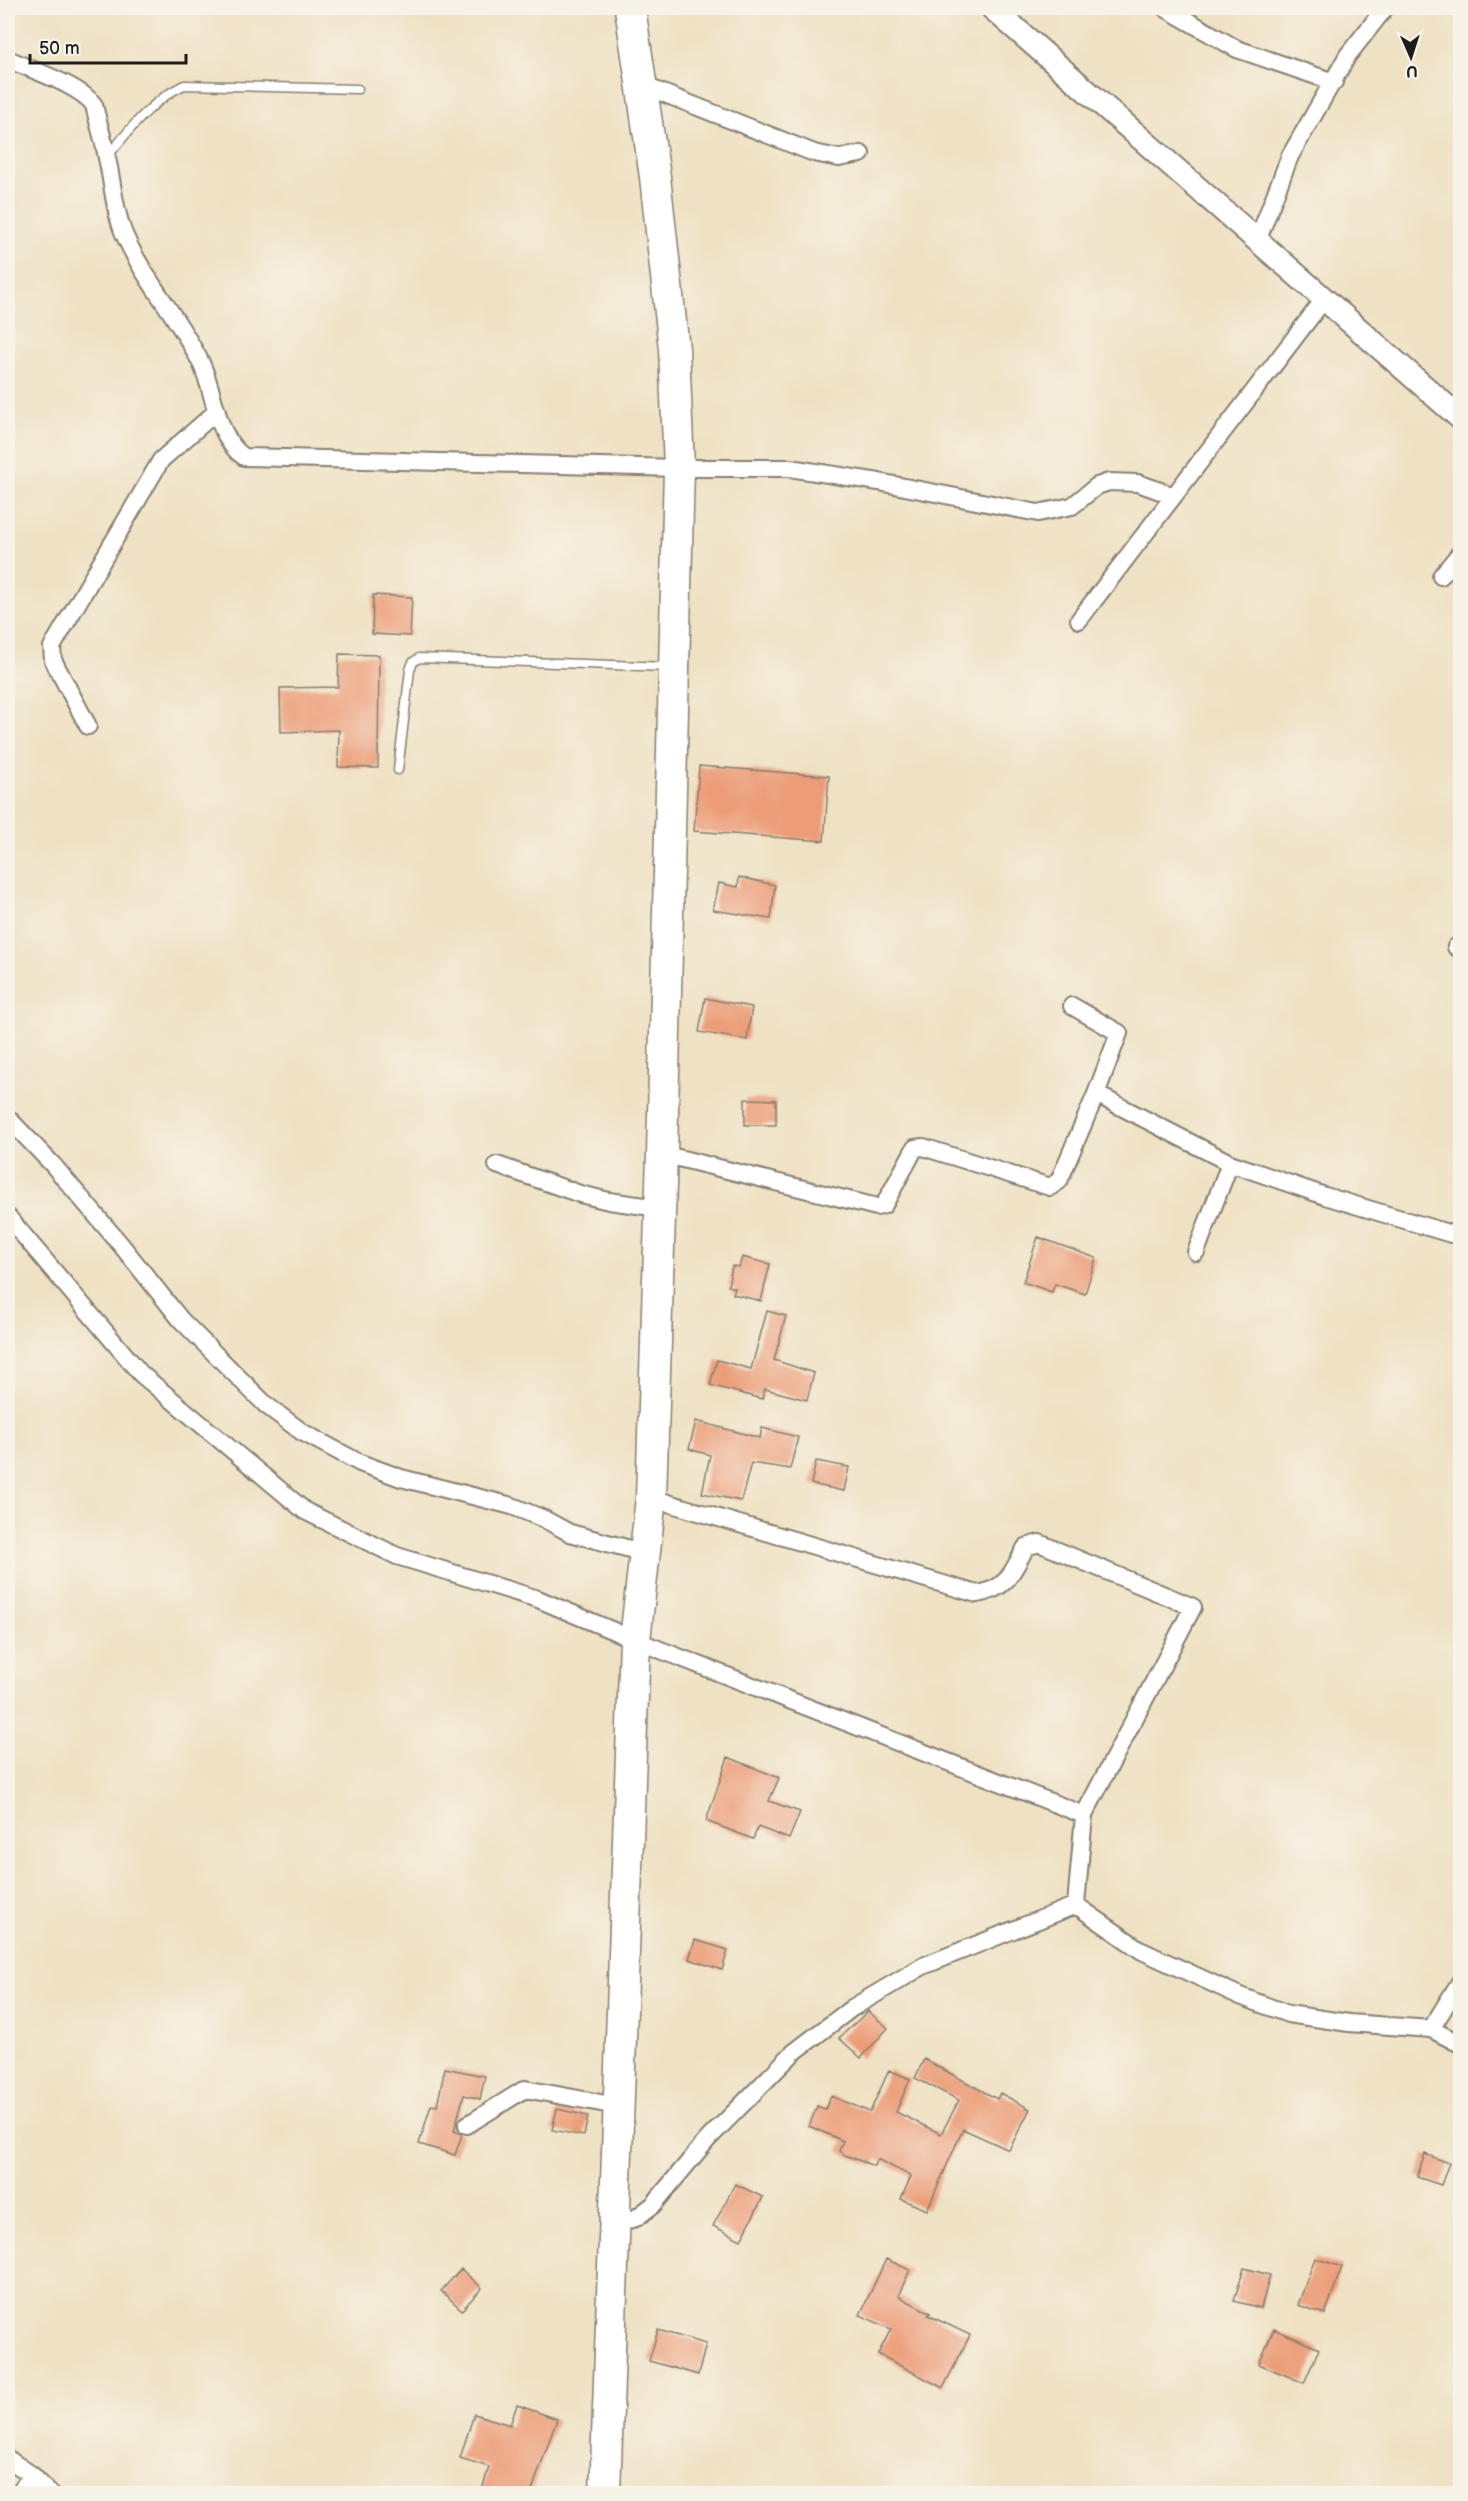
<svg xmlns="http://www.w3.org/2000/svg" width="1468" height="2501" font-family="'Balsamiq Sans',sans-serif">
<style>
.building{fill:#ec9d78}
.lines{fill:none;stroke-linecap:round;stroke-linejoin:round}
.lane-casing{stroke:#867e70;stroke-width:11}
.street-casing{stroke:#867e70;stroke-width:20}
.secondary-casing{stroke:#867e70;stroke-width:26}
.highway-casing{stroke:#867e70;stroke-width:33}
.lane{stroke:#fff;stroke-width:8}
.street{stroke:#fff;stroke-width:16}
.secondary{stroke:#fff;stroke-width:22}
.highway{stroke:#fff;stroke-width:30}
</style>
<rect width="100%" height="100%" fill="#f7f3e8"/>
<filter id="ink" filterUnits="userSpaceOnUse"><feTurbulence type="fractalNoise" baseFrequency=".0167" numOctaves="2"/><feDisplacementMap in="SourceGraphic" scale="12" xChannelSelector="R" yChannelSelector="G"/><feConvolveMatrix kernelMatrix="1 2 1 2 8 2 1 2 1" color-interpolation-filters="sRGB"/></filter>
<filter id="wash" filterUnits="userSpaceOnUse"><feTurbulence type="fractalNoise" baseFrequency=".008" numOctaves="4" result="noise"/><feDisplacementMap in="SourceGraphic" scale="24" xChannelSelector="R" yChannelSelector="G"/><feGaussianBlur stdDeviation="1.35" result="paint"/><feColorMatrix in="noise" values="0 0 0 0 0 0 0 0 0 0 0 0 0 0 0 0 0 1.4 0 .05"/><feComposite in="paint" operator="in"/></filter>
<g filter="url(#wash)">
<rect width="100%" height="100%" fill="#efe1c3"/>
<g id="blocks">
<path class="building" d="M373,595l39,2 -2,39 -38,-2z
M339,654l40,1 -1,113 -40,-1 1,-37 -58,2 -1,-44 58,-1z
M699,766l130,10 -5,65 -130,-10z
M739,877l36,8 -4,34 -58,-9 6,-27 19,4z
M705,998l47,9 -5,33 -48,-8z
M745,1099l31,1v25h-31z
M1038,1237l58,21 -11,36 -30,-10 -3,8 -29,-10z
M742,1257l28,7 -9,37 -28,-7 2,-6 -7,-2 4,-20 7,1z
M767,1311l19,5 -12,44 40,13 -7,27 -42,-11 -3,10 -52,-14 7,-25 34,9z
M696,1421l64,17 2,-10 36,9 -8,32 -39,-6 -10,38 -39,-8 8,-38 -21,-6z
M816,1461l33,6 -5,24 -33,-7z
M728,1757l51,21 -10,23 31,11 -11,27 -31,-12 -5,12 -47,-18z
M695,1940l33,10 -6,20 -33,-11z
M868,2011l20,17 -27,30 -22,-20z
M924,2059l73,40 3,-6 30,16 -21,41 -46,-21 -36,81 -26,-11 10,-23 -34,-17 -3,7 -29,-11 -6,-4 4,-10 -34,-15 8,-20 8,3 6,-13 39,16 19,-42 21,9 -14,33 45,22 18,-34 -44,-22z
M445,2068l40,8 -5,23 -16,-4 -10,36 8,3 -7,21 -36,-11 12,-39 6,1z
M557,2109l31,7 -4,20 -32,-6z
M1425,2154l24,9 -8,22 -24,-8z
M735,2184l28,13 -22,43 -28,-14z
M1315,2258l27,9 -17,47 -27,-9z
M886,2259l24,11 -12,26 32,17 -2,2 42,20 -27,53 -65,-34 13,-25 -31,-14z
M1244,2268l26,7 -9,33 -27,-7z
M461,2269l21,19 -20,22 -21,-19z
M1274,2329l45,20 -15,34 -45,-19z
M658,2330l48,14 -8,31 -49,-14z
M517,2405l40,14 -26,74h-50l8,-26 -29,-9 14,-44 36,11z"/>
</g>
</g>
<g filter="url(#ink)">
<use href="#blocks" fill-opacity="0" stroke="#867e70" stroke-width="1.5"/>
<g class="lines">
<defs>
<path id="lane" d="M107,157c22,-27 45,-57 77,-72l174,4
M398,770l12,-100 3,-8 6,-4 249,9"/>
<path id="street" d="M1165,8l72,41 97,33
M8,59c23,11 72,26 86,46 4,18 10,35 13,53 6,26 7,52 17,76 20,46 55,84 77,129 14,29 15,75 43,94l435,11h111l89,14 159,31 34,-7 25,-20 12,-4 29,1 36,13
M640,84l174,69 25,5 22,-4
M1258,239l32,-83 58,-101 37,-47
M1441,576l19,-23
M1079,620l246,-322
M88,726l-35,-66 -1,-13 109,-187 56,-49
M1456,947l4,2
M1072,1006l47,27 -23,61
M8,1118l45,47 69,81 59,74 85,85 36,27 58,31 41,15 111,28 32,13 26,14 75,20
M662,1154l215,53 7,-2 31,-57 8,-1 127,40 9,-6 37,-87 134,69 95,33 126,38 9,-5
M497,1165l83,29 29,7 50,7
M8,1217l133,157 164,137 92,45 141,43 97,41 449,175 -8,90 -153,61 -71,42 -59,45 -86,87 -54,65 -17,13 -20,5
M1196,1252l34,-89
M651,1498l326,96c31,-5 35,-22 49,-47l13,-4 154,64 -109,208
M1076,1905l66,46 98,45 48,18 61,9 82,6 29,15
M1431,2029l29,-47
M467,2125l58,-36 92,17
M8,2459l24,16 18,19
M18,2494l14,-19"/>
<path id="secondary" d="M992,8l468,410"/>
<path id="highway" d="M605,2494l30,-854 16,-142 11,-344 17,-686 -5,-119 -19,-172 -25,-169"/>
</defs>
<use href="#lane" class="lane-casing"/>
<use href="#street" class="street-casing"/>
<use href="#secondary" class="secondary-casing"/>
<use href="#highway" class="highway-casing"/>
<use href="#lane" class="lane"/>
<use href="#street" class="street"/>
<use href="#secondary" class="secondary"/>
<use href="#highway" class="highway"/>
</g>
</g>
<rect width="1468" height="2501" fill="none" stroke="#f7f3e8" stroke-width="30"/>
<g transform="translate(1411 57) rotate(177)" stroke="#f7f3e8" stroke-width="4.5" paint-order="stroke">
<path d="M0-4.5L10 22L0 15L-10 22Z" fill="#1c1c1c"/>
<text y="-9" font-size="16" font-weight="bold" text-anchor="middle" fill="#1c1c1c">U</text>
</g>
<path d="M30 54v9h156v-9" fill="none" stroke="#1c1c1c" stroke-width="3"/>
<text x="39" y="54" font-size="18" fill="#1c1c1c" stroke="#f7f3e8" stroke-width="4.5" paint-order="stroke">50 m</text>
</svg>
